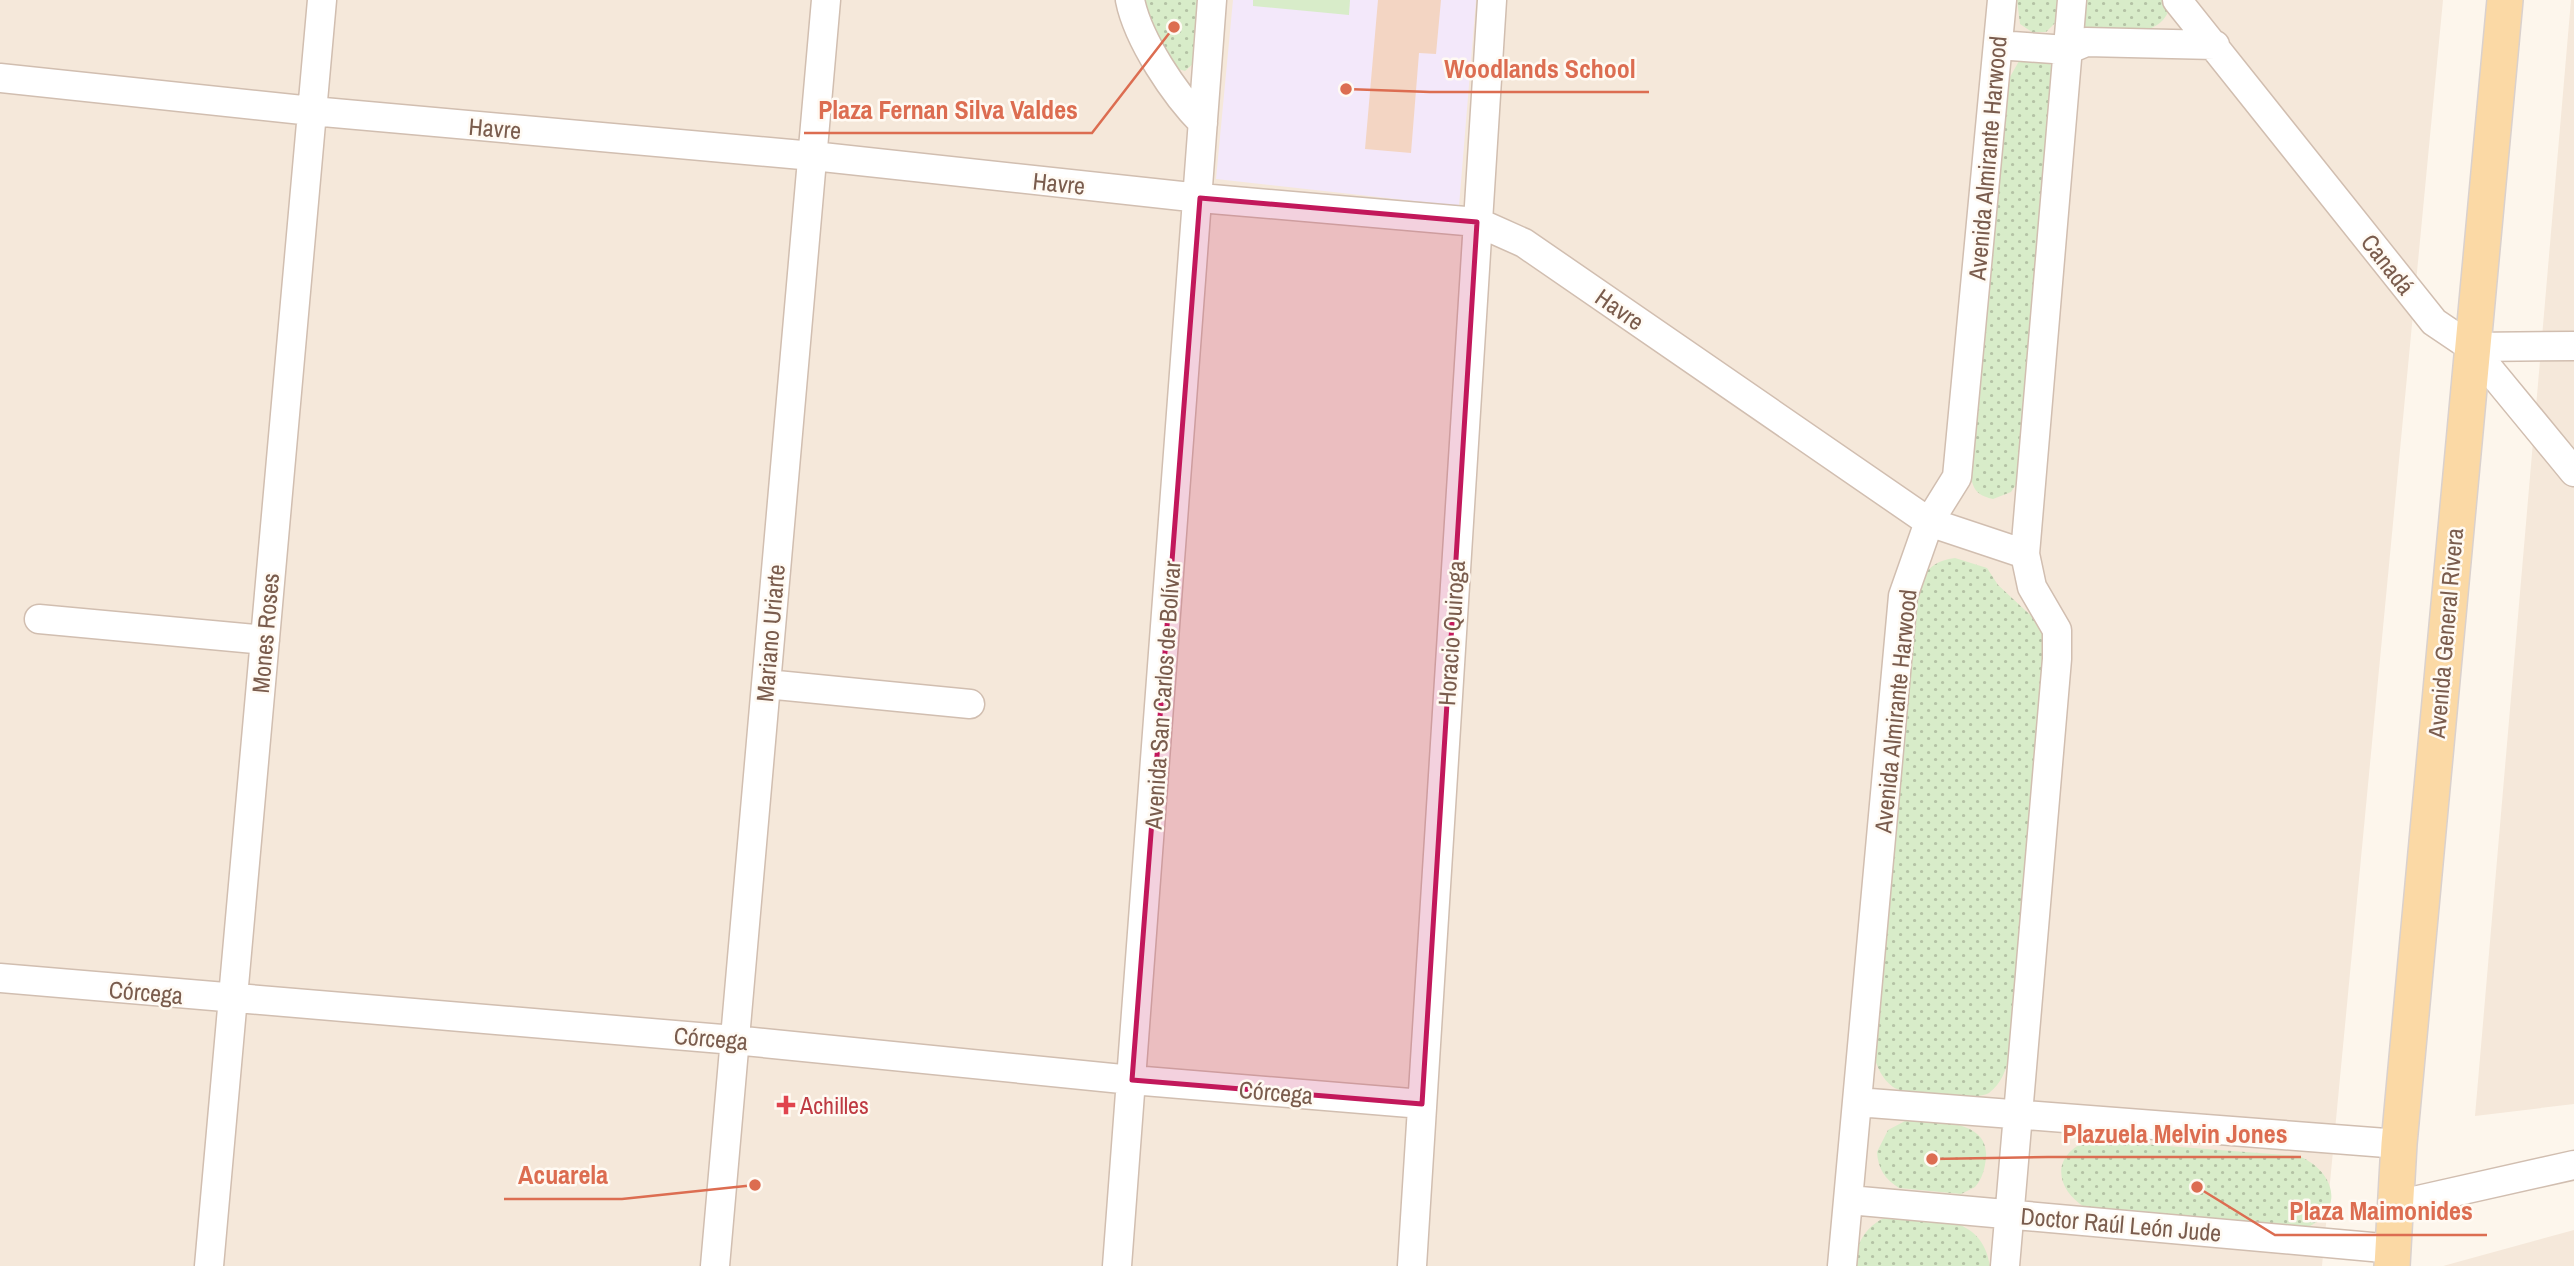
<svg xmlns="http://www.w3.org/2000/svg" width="2574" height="1266" font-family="'Archivo Narrow',sans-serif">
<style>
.residential{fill:#f5e8da}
.education{fill:#f3e8fa}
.grass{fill:url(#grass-dots)}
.pitch{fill:#d8ecc9}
.building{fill:#f3d5c3}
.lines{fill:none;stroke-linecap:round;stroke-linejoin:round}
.minor-casing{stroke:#d1beb0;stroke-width:31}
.major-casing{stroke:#dad1cd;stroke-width:38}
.minor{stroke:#fff;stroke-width:28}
.major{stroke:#fbd9a5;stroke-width:35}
.marked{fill:#c2185b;fill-opacity:0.2;stroke:#c2185b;stroke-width:5;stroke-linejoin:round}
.health-dot{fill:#e0444e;stroke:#fffaf3;stroke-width:2.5}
.labels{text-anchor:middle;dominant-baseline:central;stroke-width:5;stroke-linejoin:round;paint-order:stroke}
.street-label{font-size:24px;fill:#7a5c4d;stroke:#fffaf3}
.health-label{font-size:24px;fill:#be3a42;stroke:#fffaf3;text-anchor:start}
.leader{fill:none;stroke:#dc6d51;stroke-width:2.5}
.callout-dot{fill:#dc6d51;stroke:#fffaf3;stroke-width:2.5}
.callout-label{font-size:26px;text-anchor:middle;font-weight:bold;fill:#dc6d51;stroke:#fffaf3;stroke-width:5;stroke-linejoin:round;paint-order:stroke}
</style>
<defs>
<pattern id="grass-dots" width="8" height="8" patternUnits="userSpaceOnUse" patternTransform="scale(1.75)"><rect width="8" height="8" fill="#d8ecc9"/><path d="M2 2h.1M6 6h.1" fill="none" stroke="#b4c2a5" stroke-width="1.8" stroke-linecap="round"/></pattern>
</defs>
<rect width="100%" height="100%" fill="#fdf6ec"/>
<path class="residential" d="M0,0h2443l-121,1266h-2322z
M2571,0h3v1104l-99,12z
M2574,1230v36h-131z"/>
<path class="education" d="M1233,0h243l-17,206 -243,-27z"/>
<path class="grass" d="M1138,0h64l-6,61 -11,10 -14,-4z
M2017,0h45l-1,17 -15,15h-14l-12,-8z
M2083,0h79l6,12c-13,30 -61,18 -87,17z
M2042,59l9,6 4,16 -38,402 -6,9 -18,7c-18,-4 -22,-12 -22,-30l39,-392 9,-16z
M1955,558l32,10 11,17 43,40 5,21 -37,409c-2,14 -8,29 -20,38 -13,8 -84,3 -96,-6 -11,-8 -15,-19 -20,-32l39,-442c10,-30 8,-50 43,-55z
M1907,1120c25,2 82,-2 79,37 -1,12 -4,22 -11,30l-14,7 -62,-6c-14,-9 -21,-19 -22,-36l11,-22z
M2089,1140l210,16c37,16 47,56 5,73l-218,-21c-32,-20 -35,-53 3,-68z
M1889,1216c42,3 93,-3 101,50h-137c4,-23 12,-41 36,-50z"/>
<path class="pitch" d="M1253,0h97l-1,15 -96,-9z"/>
<path class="building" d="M1378,0h63l-5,54 -17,-1 -8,100 -46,-4z"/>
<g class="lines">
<defs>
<path id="minor" d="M1130,0c8,40 45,95 73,123
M2177,0l257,322 37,25 103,125
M1998,45l69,5 19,-8 129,3
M0,78l312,33 501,45 387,42 277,24 47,21 405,279 96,32
M2471,347l103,-1
M39,619l226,21
M766,684l204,20
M0,978l734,62 398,40 290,24
M1857,1102l542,42
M1849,1200l545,49
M2396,1205l178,-40
M209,1266l113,-1266
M715,1266l111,-1266
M1117,1266l95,-1266
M1412,1266l80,-1266
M1842,1266l61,-670 26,-74 28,-45 45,-477
M2005,1266l52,-607v-29l-25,-43 -7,-33 47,-554"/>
<path id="major" d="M2392,1266l7,-122 106,-1144"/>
</defs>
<use href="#minor" class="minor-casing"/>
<use href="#major" class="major-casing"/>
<use href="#minor" class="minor"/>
<use href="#major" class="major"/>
</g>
<path class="marked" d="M1200,198l277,24 -55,882 -290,-24z"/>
<path class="health-dot" d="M782.5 1094.5h7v7h7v7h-7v7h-7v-7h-7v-7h7z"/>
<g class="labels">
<g class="street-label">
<text transform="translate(495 128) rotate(5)">Havre</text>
<text transform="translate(1987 158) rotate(-85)">Avenida Almirante Harwood</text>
<text transform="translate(1059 183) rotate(6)">Havre</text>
<text transform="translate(2388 264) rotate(52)">Canadá</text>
<text transform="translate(1620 309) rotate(35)">Havre</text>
<text transform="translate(265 633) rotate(-85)">Mones Roses</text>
<text transform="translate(770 633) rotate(-85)">Mariano Uriarte</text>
<text transform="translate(1451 633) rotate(-86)">Horacio Quiroga</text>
<text transform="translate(2445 633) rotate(-85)">Avenida General Rivera</text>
<text transform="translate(1162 695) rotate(-86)">Avenida San Carlos de Bolívar</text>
<text transform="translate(1895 711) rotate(-84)">Avenida Almirante Harwood</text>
<text transform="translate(146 992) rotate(5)">Córcega</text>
<text transform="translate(711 1038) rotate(5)">Córcega</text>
<text transform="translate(1276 1092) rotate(5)">Córcega</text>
<text transform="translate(2121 1224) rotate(5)">Doctor Raúl León Jude</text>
</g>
<g class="health-label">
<text x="800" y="1105">Achilles</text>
</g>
</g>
<path class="leader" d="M1346 89L1430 92H1649M1174 27L1092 133H804M1932 1159L2048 1157H2301M755 1185L622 1199H504M2197 1187L2275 1235H2487"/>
<g class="callout-dot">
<circle cx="1346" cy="89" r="7"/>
<circle cx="1174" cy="27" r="7"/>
<circle cx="1932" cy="1159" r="7"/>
<circle cx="755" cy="1185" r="7"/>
<circle cx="2197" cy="1187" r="7"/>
</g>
<g class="callout-label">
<text x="1540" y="78">Woodlands School</text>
<text x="948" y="119">Plaza Fernan Silva Valdes</text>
<text x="2175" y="1143">Plazuela Melvin Jones</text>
<text x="563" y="1184">Acuarela</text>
<text x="2381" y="1220">Plaza Maimonides</text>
</g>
</svg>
